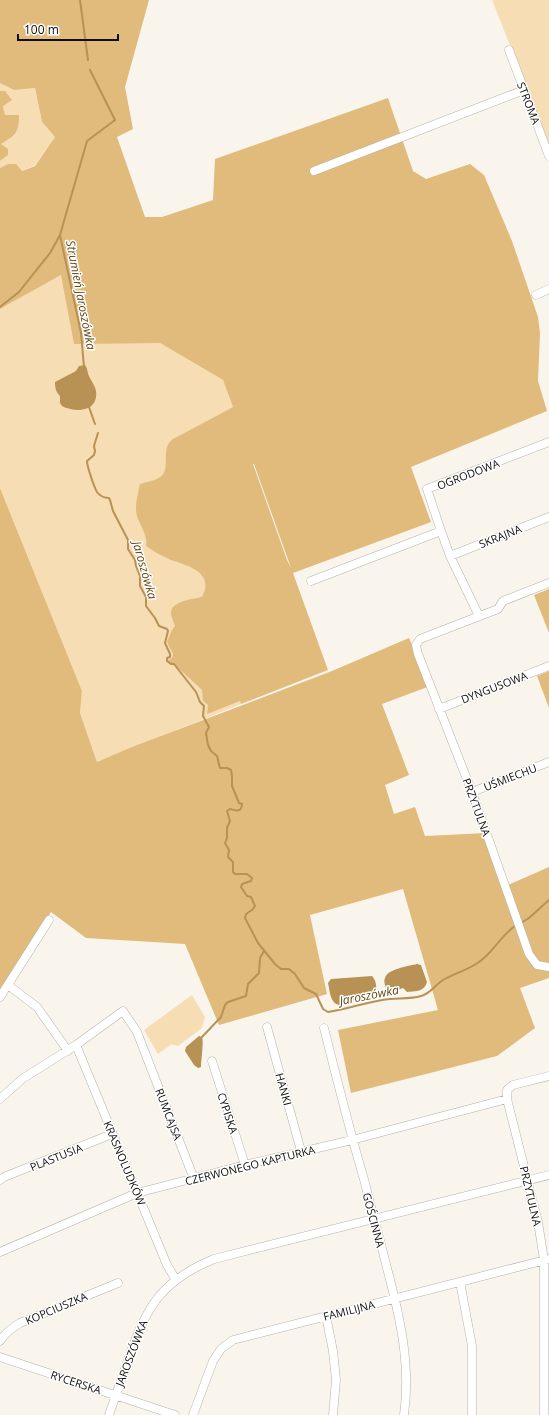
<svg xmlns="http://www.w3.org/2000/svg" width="549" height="1415" font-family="'Open Sans',sans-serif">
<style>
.green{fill:#f7ddb3}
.forest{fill:#e1bb7c;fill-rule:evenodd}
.water{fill:#b79254}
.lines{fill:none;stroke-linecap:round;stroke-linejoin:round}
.stream{stroke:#b79254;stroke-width:2}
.minor-casing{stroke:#b6b1a9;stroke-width:9}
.minor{stroke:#fff;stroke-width:8}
.labels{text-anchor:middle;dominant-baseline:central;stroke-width:3;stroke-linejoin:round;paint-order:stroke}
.street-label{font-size:11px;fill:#0f0d0b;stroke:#fff}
.water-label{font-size:12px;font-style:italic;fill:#624717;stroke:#fff}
</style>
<rect width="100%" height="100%" fill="#faf5ec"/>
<path class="green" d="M492,0h57v143z
M0,83l14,7 21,-2 7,34 13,15 -20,28 -13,6 -14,-7 -8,4v-7l8,-7 -7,-10c15,-8 18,-12 18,-29h-14l-2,-9 2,-15h-5z
M61,275l99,68 63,37 10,27 -54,29 62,268 -144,58 -17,-49 2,-22 -82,-203v-179z
M192,995l13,22 -3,11 -24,18 -5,-1 -1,-1 -14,10 -14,-24z"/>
<path class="forest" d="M0,0h149l-24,87 8,42 -16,8 28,80h17l51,-17 2,-41 173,-61 25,73 13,8 44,-15 14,11 28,66 26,76 2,16 -2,48 9,30 -136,56 20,55 -138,51 35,97 -87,34 -1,-3 -33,13 1,-9 -5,-4 -1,-11 -28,-26h-3l-4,-3 5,-3 1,-4 -6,-12 5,-12 3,-4c-1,-3 -3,-8 -4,-12 -1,-13 22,-15 31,-17 13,-25 -14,-31 -31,-37 -9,-4 -18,-9 -25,-14 2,-11 -6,-20 -9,-30 -3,-10 1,-22 3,-32 6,-2 13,-3 19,-6 12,-7 3,-25 10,-35 1,-2 3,-3 4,-4l60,-32 -10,-27 -63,-37 -86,1 -13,-69 -61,34v-141l8,-4h8l6,7 13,-5 20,-29 -13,-15 -7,-34 -21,2 -14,-7zM253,464h1l37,104 -4,-8z
M0,91h5l7,9 -9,6 2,9h14c0,18 -3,20 -18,29l7,5v6l-8,6z
M0,488l82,203 -2,22 17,49 35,-15 200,-76 77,-33 21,48 -48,18 27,71 -24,10 9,29 21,-7 10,29 62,-3 19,53 43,-19v111l-29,10 15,40 -38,28 -146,37 -13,-63 100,-20 -35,-121 -93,26 17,79 -108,31 -34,-81 -99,-6 -35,-26 -51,78z
M549,589v44l-15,-38z
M549,671v37l-12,-32z"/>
<path class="water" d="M85,365c3,4 2,7 4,11 2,5 6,9 7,15 3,21 -21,22 -34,15l-2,-3v-7c-4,-4 -5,-8 -5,-14l21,-11 3,-5z
M417,964l4,1 6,17c-3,10 -11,9 -20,10l-4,-4 -11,4 -5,-1c-1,-4 -4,-9 -2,-13 2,-9 24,-12 32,-14z
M372,976c4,4 5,11 4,16l-2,1 -35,12c-9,-2 -9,-14 -11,-22l3,-4z
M199,1036l3,1c2,4 -1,23 -1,30l-3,1 -4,-3 -9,-14 1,-4z"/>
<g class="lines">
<path class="stream" d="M80,0l8,60
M0,307l19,-15 31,-39 10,-18
M84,367l-3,-34 -21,-98 27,-94 28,-21 -25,-50
M89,407l6,17
M98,433l-4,13 1,5 -1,4 -7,6c0,5 7,26 10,31 3,4 8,6 12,6l1,2 3,11 15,29v9l7,11 1,6 4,10v10l6,11v9l9,12 4,8 8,3 1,2 -3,12 5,11v3l-3,1v3l4,3h3l22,28 4,10 4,4 -1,10 6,11 -3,6 2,12 3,6 6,5 3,12h7l4,2 1,6v10l7,17 3,1c0,8 -6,7 -12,5l-3,2 3,10 -3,7v10l-2,5 4,7 -1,7 5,5v10l2,2h12l5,4 -1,3 -9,3 -1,3 6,9 4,1 4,9 -3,4 -6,4 -1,4 13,25 17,21 6,5h8l6,5 9,14 12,6 7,15 5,3c21,-3 41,-11 62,-13 10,-1 21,0 31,-3 9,-2 14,-11 22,-16 10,-6 22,-9 33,-16 16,-9 24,-28 39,-38
M521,923l8,-5 20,-18
M202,1037l19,-20 4,-12 3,-3 18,-6 2,-12 11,-11 1,-15 4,-7"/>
<defs>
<path id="minor" d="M509,50l40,106
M314,171l210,-81
M536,295l13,-6
M441,531l-14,-42 122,-47
M450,556l99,-39
M311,581l130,-50 9,25 29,60
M549,583l-46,18 -5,8 -78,30 -4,6 2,9 54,138 57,162 8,11 12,2
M439,709l110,-43
M472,792l77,-30
M8,985l29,22 31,44
M0,997l49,-77
M267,1027l34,124
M324,1028c13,52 26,104 41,155 7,29 15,57 22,85 13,49 24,97 17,147
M76,1045l91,220 9,15
M212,1061l33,104
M0,1099l22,-20 54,-34 47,-34 14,21 57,147
M0,1180l4,-3 108,-43
M0,1252l137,-59 108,-28 107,-25 155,-41
M460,1282l12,64v69
M326,1316l7,35 3,29 -3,35
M0,1341c5,-8 12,-13 20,-18l98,-40
M0,1357l175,58
M109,1415c6,-18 13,-37 19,-55 18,-52 32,-79 86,-101l335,-84
M193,1415l20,-54 8,-12 12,-9 316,-81
M544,1415v-155l-6,-38 -31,-123v-9l6,-5 36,-9"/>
</defs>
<use href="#minor" class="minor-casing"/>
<use href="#minor" class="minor"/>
</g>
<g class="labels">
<g class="street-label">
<text transform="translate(529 103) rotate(69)">STROMA</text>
<text transform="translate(468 474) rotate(-21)">OGRODOWA</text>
<text transform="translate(500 536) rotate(-22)">SKRAJNA</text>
<text transform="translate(494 687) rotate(-21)">DYNGUSOWA</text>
<text transform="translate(510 777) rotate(-21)">UŚMIECHU</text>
<text transform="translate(477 807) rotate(70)">PRZYTULNA</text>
<text transform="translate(284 1089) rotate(75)">HANKI</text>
<text transform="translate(228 1113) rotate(72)">CYPISKA</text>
<text transform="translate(169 1114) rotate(69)">RUMCAJSA</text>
<text transform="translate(56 1157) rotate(-22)">PLASTUSIA</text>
<text transform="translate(125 1163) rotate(67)">KRASNOLUDKÓW</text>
<text transform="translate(250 1165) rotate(-14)">CZERWONEGO KAPTURKA</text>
<text transform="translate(531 1196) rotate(77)">PRZYTULNA</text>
<text transform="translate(374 1220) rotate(75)">GOŚCINNA</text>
<text transform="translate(56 1308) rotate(-23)">KOPCIUSZKA</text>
<text transform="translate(349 1310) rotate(-14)">FAMILIJNA</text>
<text transform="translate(131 1353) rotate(-69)">JAROSZÓWKA</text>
<text transform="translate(76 1382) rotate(18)">RYCERSKA</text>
</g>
<g class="water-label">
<text transform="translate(81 295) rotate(79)">Strumień Jaroszówka</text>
<text transform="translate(145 570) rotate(74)">Jaroszówka</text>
<text transform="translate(369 995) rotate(-11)">Jaroszówka</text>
</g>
</g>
<path d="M18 34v6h100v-6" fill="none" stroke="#0f0d0b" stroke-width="2"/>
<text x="24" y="34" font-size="12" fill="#0f0d0b" stroke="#ffffff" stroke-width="3" paint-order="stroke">100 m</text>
</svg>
